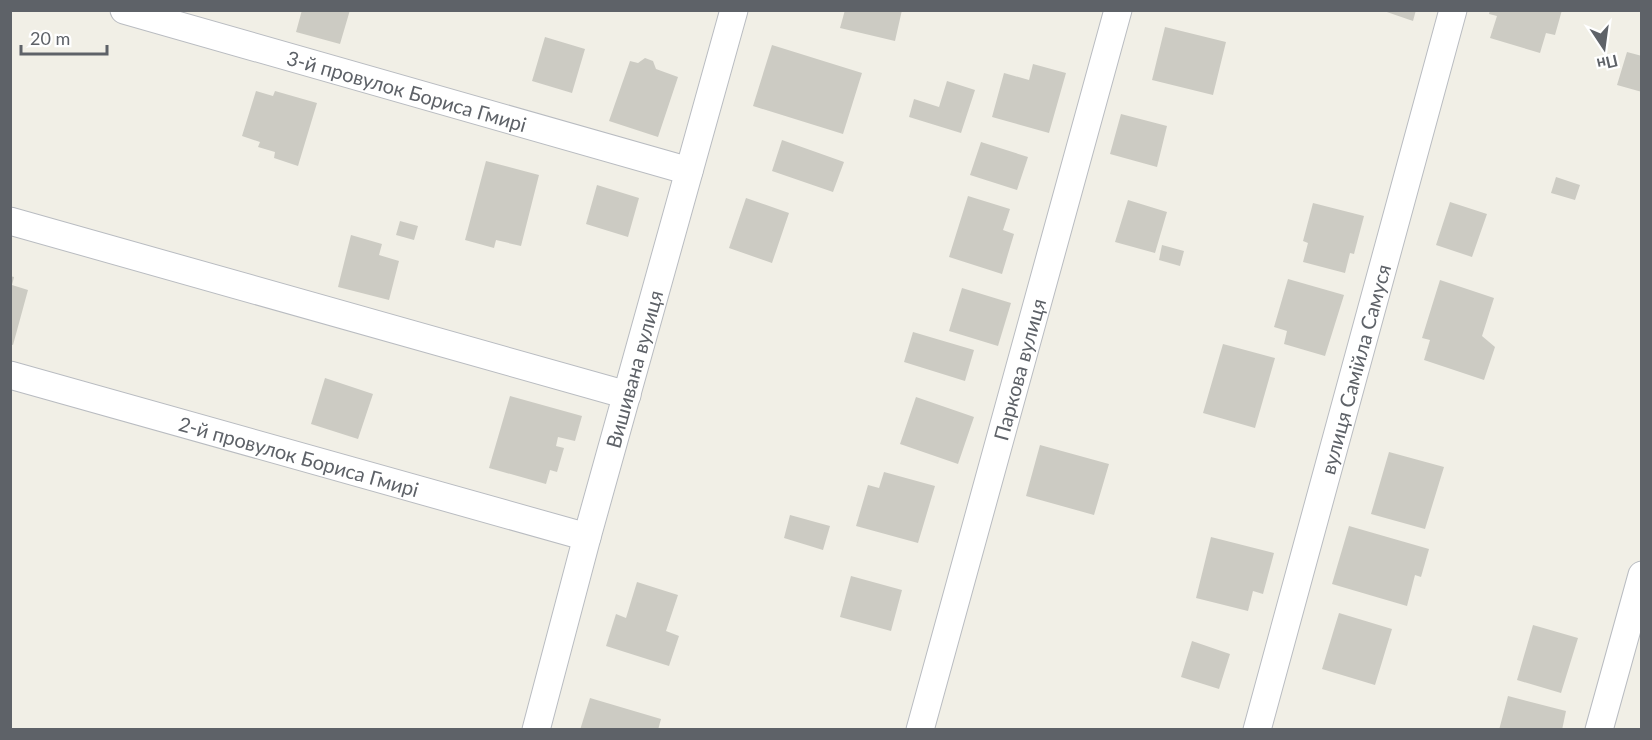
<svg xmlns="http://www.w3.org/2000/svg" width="1652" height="740" font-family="Lato,sans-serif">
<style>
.building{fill:#cccbc3}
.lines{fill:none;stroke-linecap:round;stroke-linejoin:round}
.street-casing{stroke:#b9bcc1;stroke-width:29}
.street{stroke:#fff;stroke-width:27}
.labels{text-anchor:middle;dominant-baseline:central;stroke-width:4.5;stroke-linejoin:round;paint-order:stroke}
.street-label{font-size:20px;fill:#5e6268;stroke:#fff}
</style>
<rect width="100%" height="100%" fill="#f1efe6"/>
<path class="building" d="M302,10h48l-10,34 -44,-12z
M845,10h57l-7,31 -55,-13z
M1381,10h35l-3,11z
M1490,10h72l-7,25 -9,-2 -6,20 -50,-15 7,-22 -8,-2z
M1165,27l61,15 -13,53 -61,-15z
M545,37l40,12 -13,44 -40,-12z
M772,45l90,28 -19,61 -90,-28z
M1627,52l15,4v36l-25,-7z
M645,58l8,3 3,8 22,8 -20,60 -49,-16 21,-60 8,2z
M1033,64l33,9 -17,60 -57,-16 12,-44 25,7z
M947,81l28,9 -14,43 -52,-16 5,-18 25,8z
M256,91l17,5 2,-5 42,12 -19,63 -24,-8 1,-6 -17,-5 2,-5 -18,-6z
M1121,114l46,12 -10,41 -47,-13z
M782,140l62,22 -11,30 -61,-21z
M981,142l47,15 -11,33 -47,-15z
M486,161l53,14 -18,71 -25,-6 -2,8 -29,-8z
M1556,177l24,8 -5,15 -24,-7z
M597,185l42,13 -11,39 -42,-13z
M968,196l42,13 -7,21 11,4 -12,40 -53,-17z
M746,198l43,15 -17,50 -43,-15z
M1128,200l39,12 -12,41 -40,-11z
M1450,202l37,12 -15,43 -36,-12z
M1313,203l51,13 -10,38 -4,-1 -5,20 -42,-11 5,-19 -5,-2z
M400,221l18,5 -4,14 -18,-5z
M351,235l31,9 -3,11 20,6 -10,39 -51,-13z
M1162,245l22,6 -4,15 -21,-6z
M10,276l4,1 -2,8 16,5 -15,55 -3,-1z
M1288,279l56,16 -19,61 -41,-12 3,-13 -13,-4z
M1440,280l54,18 -12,38 13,11 -11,33 -60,-20 6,-20 -8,-2z
M962,288l49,15 -13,43 -49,-15z
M913,332l61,18 -9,31 -61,-19z
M1223,344l52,14 -20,70 -52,-15z
M325,378l48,16 -15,45 -47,-15z
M510,396l72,20 -7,25 -17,-4 -2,9 8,2 -7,24 -7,-2 -4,14 -57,-16z
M916,397l58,20 -16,47 -58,-20z
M1040,445l69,19 -15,51 -68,-19z
M1389,452l55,15 -19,62 -54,-15z
M884,472l51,14 -17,57 -62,-17 12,-41 11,3z
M790,515l40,11 -7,24 -39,-12z
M1349,526l80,23 -8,28 -6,-2 -8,31 -75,-22z
M1211,537l63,16 -11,41 -10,-3 -5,20 -52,-13z
M851,576l51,14 -11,41 -51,-14z
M637,582l41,13 -12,36 13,5 -10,30 -63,-20 10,-32 10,4z
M1339,613l53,16 -17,56 -53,-16z
M1533,625l45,13 -17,55 -44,-13z
M1192,641l38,13 -11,35 -38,-12z
M1508,696l58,15 -4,19h-63z
M590,698l71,21 -3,11h-78z"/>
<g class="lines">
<defs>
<g id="street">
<path id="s1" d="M124,10l565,161"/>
<path d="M10,221l617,174"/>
<path id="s2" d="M10,375l577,162"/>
<path id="s3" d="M536,730l51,-193 147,-527"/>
<path id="s4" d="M920,730l198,-720"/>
<path id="s5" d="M1257,730l196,-720"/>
<path d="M1599,730l43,-155"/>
</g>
</defs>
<use href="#street" class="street-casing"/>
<use href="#street" class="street"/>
</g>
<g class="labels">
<g class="street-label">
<text stroke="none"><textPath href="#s1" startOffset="294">3-й провулок Бориса Гмирі</textPath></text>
<text stroke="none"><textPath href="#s3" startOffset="374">Вишивана вулиця</textPath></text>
<text stroke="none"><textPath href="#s4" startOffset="374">Паркова вулиця</textPath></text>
<text stroke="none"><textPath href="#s5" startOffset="374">вулиця Самійла Самуся</textPath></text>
<text stroke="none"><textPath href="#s2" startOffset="300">2-й провулок Бориса Гмирі</textPath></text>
</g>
</g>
<rect width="1652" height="740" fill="none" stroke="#5e6268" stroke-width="24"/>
<g transform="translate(1604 48) rotate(167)" stroke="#ffffff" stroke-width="4.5" paint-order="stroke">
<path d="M0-4.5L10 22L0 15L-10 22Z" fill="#5e6268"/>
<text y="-9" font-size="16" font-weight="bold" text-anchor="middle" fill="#5e6268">Пн</text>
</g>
<path d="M21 45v9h86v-9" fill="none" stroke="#5e6268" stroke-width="3"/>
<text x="30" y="45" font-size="18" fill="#5e6268" stroke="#ffffff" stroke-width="4.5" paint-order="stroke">20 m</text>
</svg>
